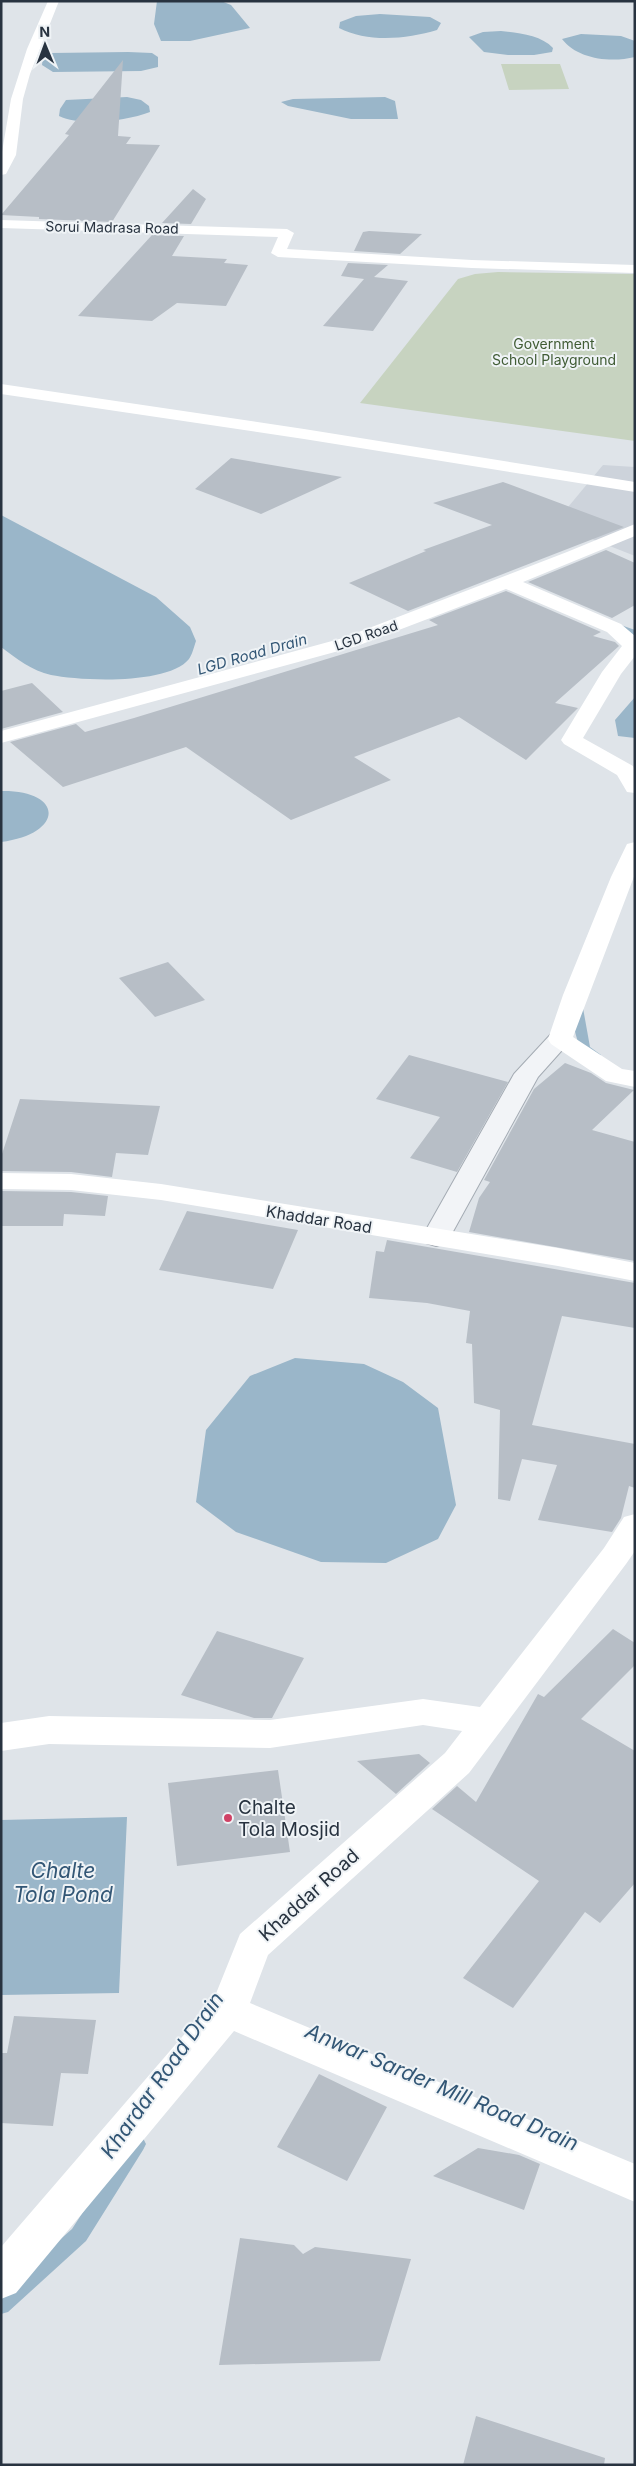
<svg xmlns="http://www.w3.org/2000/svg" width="636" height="2466" font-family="Inter,sans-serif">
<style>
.built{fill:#cdd3db}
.green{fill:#c7d3c0}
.water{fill:#9ab6c9}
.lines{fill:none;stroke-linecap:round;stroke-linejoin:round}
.stream{fill:#9ab6c9;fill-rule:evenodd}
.building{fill:#b7bec6}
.street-casing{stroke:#a4abb3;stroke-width:2}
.street{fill:#f2f4f7;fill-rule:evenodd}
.secondary{fill:#fff;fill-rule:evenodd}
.poi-dot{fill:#d04266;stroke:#eff3f6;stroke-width:2}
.labels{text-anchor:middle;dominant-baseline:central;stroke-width:4;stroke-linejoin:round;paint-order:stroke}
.far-street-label{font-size:14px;fill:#283340;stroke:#eff3f6}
.far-park-label{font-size:14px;fill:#405c35;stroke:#eff3f6}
.far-water-label{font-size:15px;font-style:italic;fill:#325675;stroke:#eff3f6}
.street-label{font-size:16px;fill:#283340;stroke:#eff3f6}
.near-poi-label{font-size:19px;fill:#283340;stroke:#eff3f6;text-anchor:start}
.near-street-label{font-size:19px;fill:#283340;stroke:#eff3f6}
.near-water-label{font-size:21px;font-style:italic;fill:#325675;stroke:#eff3f6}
</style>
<rect width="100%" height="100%" fill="#dfe4e9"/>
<path class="built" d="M603,465l32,2v89l-81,-32z"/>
<path class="green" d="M501,64h59l9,25 -60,1z
M498,272l137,2v167l-275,-38 98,-124 17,-5z"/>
<path class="water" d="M157,1h64l10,4 19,23 -60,13h-29l-7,-17z
M380,14l50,3 11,6 -4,7c-30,9 -69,13 -98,-2l1,-6 16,-6z
M501,31c17,2 40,4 52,17l-1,4 -18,3h-26l-24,-3 -15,-15 14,-5z
M581,34l40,2 14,5v16c-25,6 -58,2 -73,-18z
M128,52l24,1 6,4v10l-17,4 -88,1 -11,-7 1,-8 8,-4z
M127,97l14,3 8,6 1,6c-24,9 -68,15 -91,4l1,-7 6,-9z
M385,97l10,4 3,18h-47l-63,-13 -7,-4 12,-3z
M1,515l155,82 34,30 6,14c-2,6 -4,14 -7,18 -21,26 -108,22 -138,16 -19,-4 -35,-17 -50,-28z
M635,697v41l-17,-2 -3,-16z
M1,791c64,-1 63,43 0,51z
M295,1358l69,6 39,18 35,26 18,97 -18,34 -52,24 -65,-1 -85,-30 -40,-30 10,-72 44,-54z
M127,1817l-8,176 -118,2v-175z"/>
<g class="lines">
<path class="stream" d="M615,623l20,7v6l-23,-8 -1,-2z
M579,1001l6,3 -2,4 7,39 11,8 -2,2c-23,6 -25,-34 -28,-49l4,-6z
M137,2136l6,2 3,6 -3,6 -57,91 -78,71 -7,2v-22l71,-63 59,-91z"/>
</g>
<path class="building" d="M123,60l-5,76 13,1 -5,7 34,1 -48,77 -73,-3v-2l-38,-2 68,-80 -4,-1z
M193,189l13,10 -15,25 -29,-1z
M369,231l53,3 -22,20 -46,-3 9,-19z
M152,235l32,1 -12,20 55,3 -3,4 24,2 -22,41 -49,-3 -25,18 -74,-5z
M348,263l40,2 -14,12 34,4 -35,50 -50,-5 41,-47 -23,-3z
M231,458l111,19 -81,37 -66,-25z
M503,482l121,45 -216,84 -59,-28 77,-32 -3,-1 69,-25 -59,-22z
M606,550l29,13v42l-23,13 -84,-36z
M506,591l95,41 -8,4 22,6 4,4 -64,57 23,5 -52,52 -67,-43 -105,40 37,23 -100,40 -105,-73 -123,40 -53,-45 66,-18 9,8 49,-14 304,-93 -9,-5z
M32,683l31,29 -62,17v-38z
M168,962l37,38 -50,17 -36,-39z
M409,1055l99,27 -51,90 -47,-14 30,-41 -64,-18z
M565,1063l26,10 15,10 28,7 -42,40 43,12v119l-166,-29 10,-34 11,-16 -6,-2 50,-91z
M20,1099l140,7 -12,49 -32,-2 -4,24 -41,-5 -70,-1v-14z
M1,1191l70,1 37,4 -3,20 -41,-2 -1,12h-62z
M187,1211l111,19 -25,59 -114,-19z
M387,1240l248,43v45l-73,-12 -30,109 103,19v44l-6,-2 -8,32 -9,14 -74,-12 19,-55 -35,-6 -12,42 -12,-2 2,-89 -26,-7 -2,-59 -6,-1 4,-32 -43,-8 -58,-5 7,-47 8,1z
M613,1629l22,14v22l-54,54 54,32v132l-35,40 -15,-11 -72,96 -50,-30 76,-97 -107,-72 25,-23 19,16 62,-108 6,3z
M217,1631l87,27 -32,60h-18l-73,-23z
M419,1754l11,9 -34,31 -39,-33z
M278,1770l12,82 -113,14 -9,-83z
M14,2016l82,4 -8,54 -27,-1 -8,53 -52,-3v-70h6z
M319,2074l68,33 -40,74 -70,-34z
M478,2148l41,7 21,9 -16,46 -91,-34z
M240,2238l54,7 9,9 12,-7 96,12 -31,102 -161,4z
M476,2416l129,42 -1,7h-141z"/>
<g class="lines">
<defs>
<path id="street" d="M560,1032l9,2 3,5 -34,38 -88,160 -4,6 -10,3 -10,-3 -4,-6 92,-163 37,-40z"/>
</defs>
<use href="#street" class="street-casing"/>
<use href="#street" class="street"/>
<path class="secondary" d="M48,1h11l-29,73 -7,25 -7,56 -10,19 -5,1v-17l10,-59 16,-50z
M1,220l286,9 7,4 -7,16 185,11 163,5v8l-163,-5 -194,-11 -7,-4 7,-16 -277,-9z
M1,384l303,45 331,53v10l-331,-53 -303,-45z
M635,524v12l-112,46 98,42 14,12v20l-14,18 -38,64 50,28 2,4v23l-8,-1 -10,-17 -53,-31 -3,-4 41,-68 20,-26 -15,-14 -101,-43 -149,57 -356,97v-12l342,-93 224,-86z
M635,842v32l-62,163 49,32 13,2v16l-29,-6 -55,-37 -3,-5 15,-44 48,-118 16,-33z
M1,1173l70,1 90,10 397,64 77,15v18l-77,-15 -397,-66 -90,-10 -70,-1z
M635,1514v37l-9,13 -157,209 -201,182 -18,48 385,161v38l-401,-171 -218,262 -15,6v-52l212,-246 27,-67 205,-181 17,-22 -39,-6 -153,23 -221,-4 -48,7v-28l48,-7 221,4 153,-21 57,8 124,-159 20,-31z"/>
</g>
<circle class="poi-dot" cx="228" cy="1818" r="5"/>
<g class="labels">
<g class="far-street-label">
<text transform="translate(112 227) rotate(1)">Sorui Madrasa Road</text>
<text transform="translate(366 635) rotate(-19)">LGD Road</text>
</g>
<g class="far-park-label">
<text x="554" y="343">Government<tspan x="554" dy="16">School Playground</tspan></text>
</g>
<g class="far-water-label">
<text transform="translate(252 654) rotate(-16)">LGD Road Drain</text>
</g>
<g class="street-label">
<text transform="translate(319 1219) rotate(9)">Khaddar Road</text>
</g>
<g class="near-poi-label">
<text x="238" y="1807">Chalte<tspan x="238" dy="22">Tola Mosjid</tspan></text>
</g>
<g class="near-street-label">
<text transform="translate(309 1895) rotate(-42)">Khaddar Road</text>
</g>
<g class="near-water-label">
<text x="63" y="1870">Chalte<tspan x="63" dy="24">Tola Pond</tspan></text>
<text transform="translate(162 2075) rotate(-55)">Khardar Road Drain</text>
<text transform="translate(442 2087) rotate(23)">Anwar Sarder Mill Road Drain</text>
</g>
</g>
<rect width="636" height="2466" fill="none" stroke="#283340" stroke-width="5"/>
<g transform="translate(45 45) rotate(359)" stroke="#eff3f6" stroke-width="4" paint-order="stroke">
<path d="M0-4L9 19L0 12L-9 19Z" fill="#283340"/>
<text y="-8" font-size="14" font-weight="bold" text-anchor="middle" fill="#283340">N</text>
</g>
</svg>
